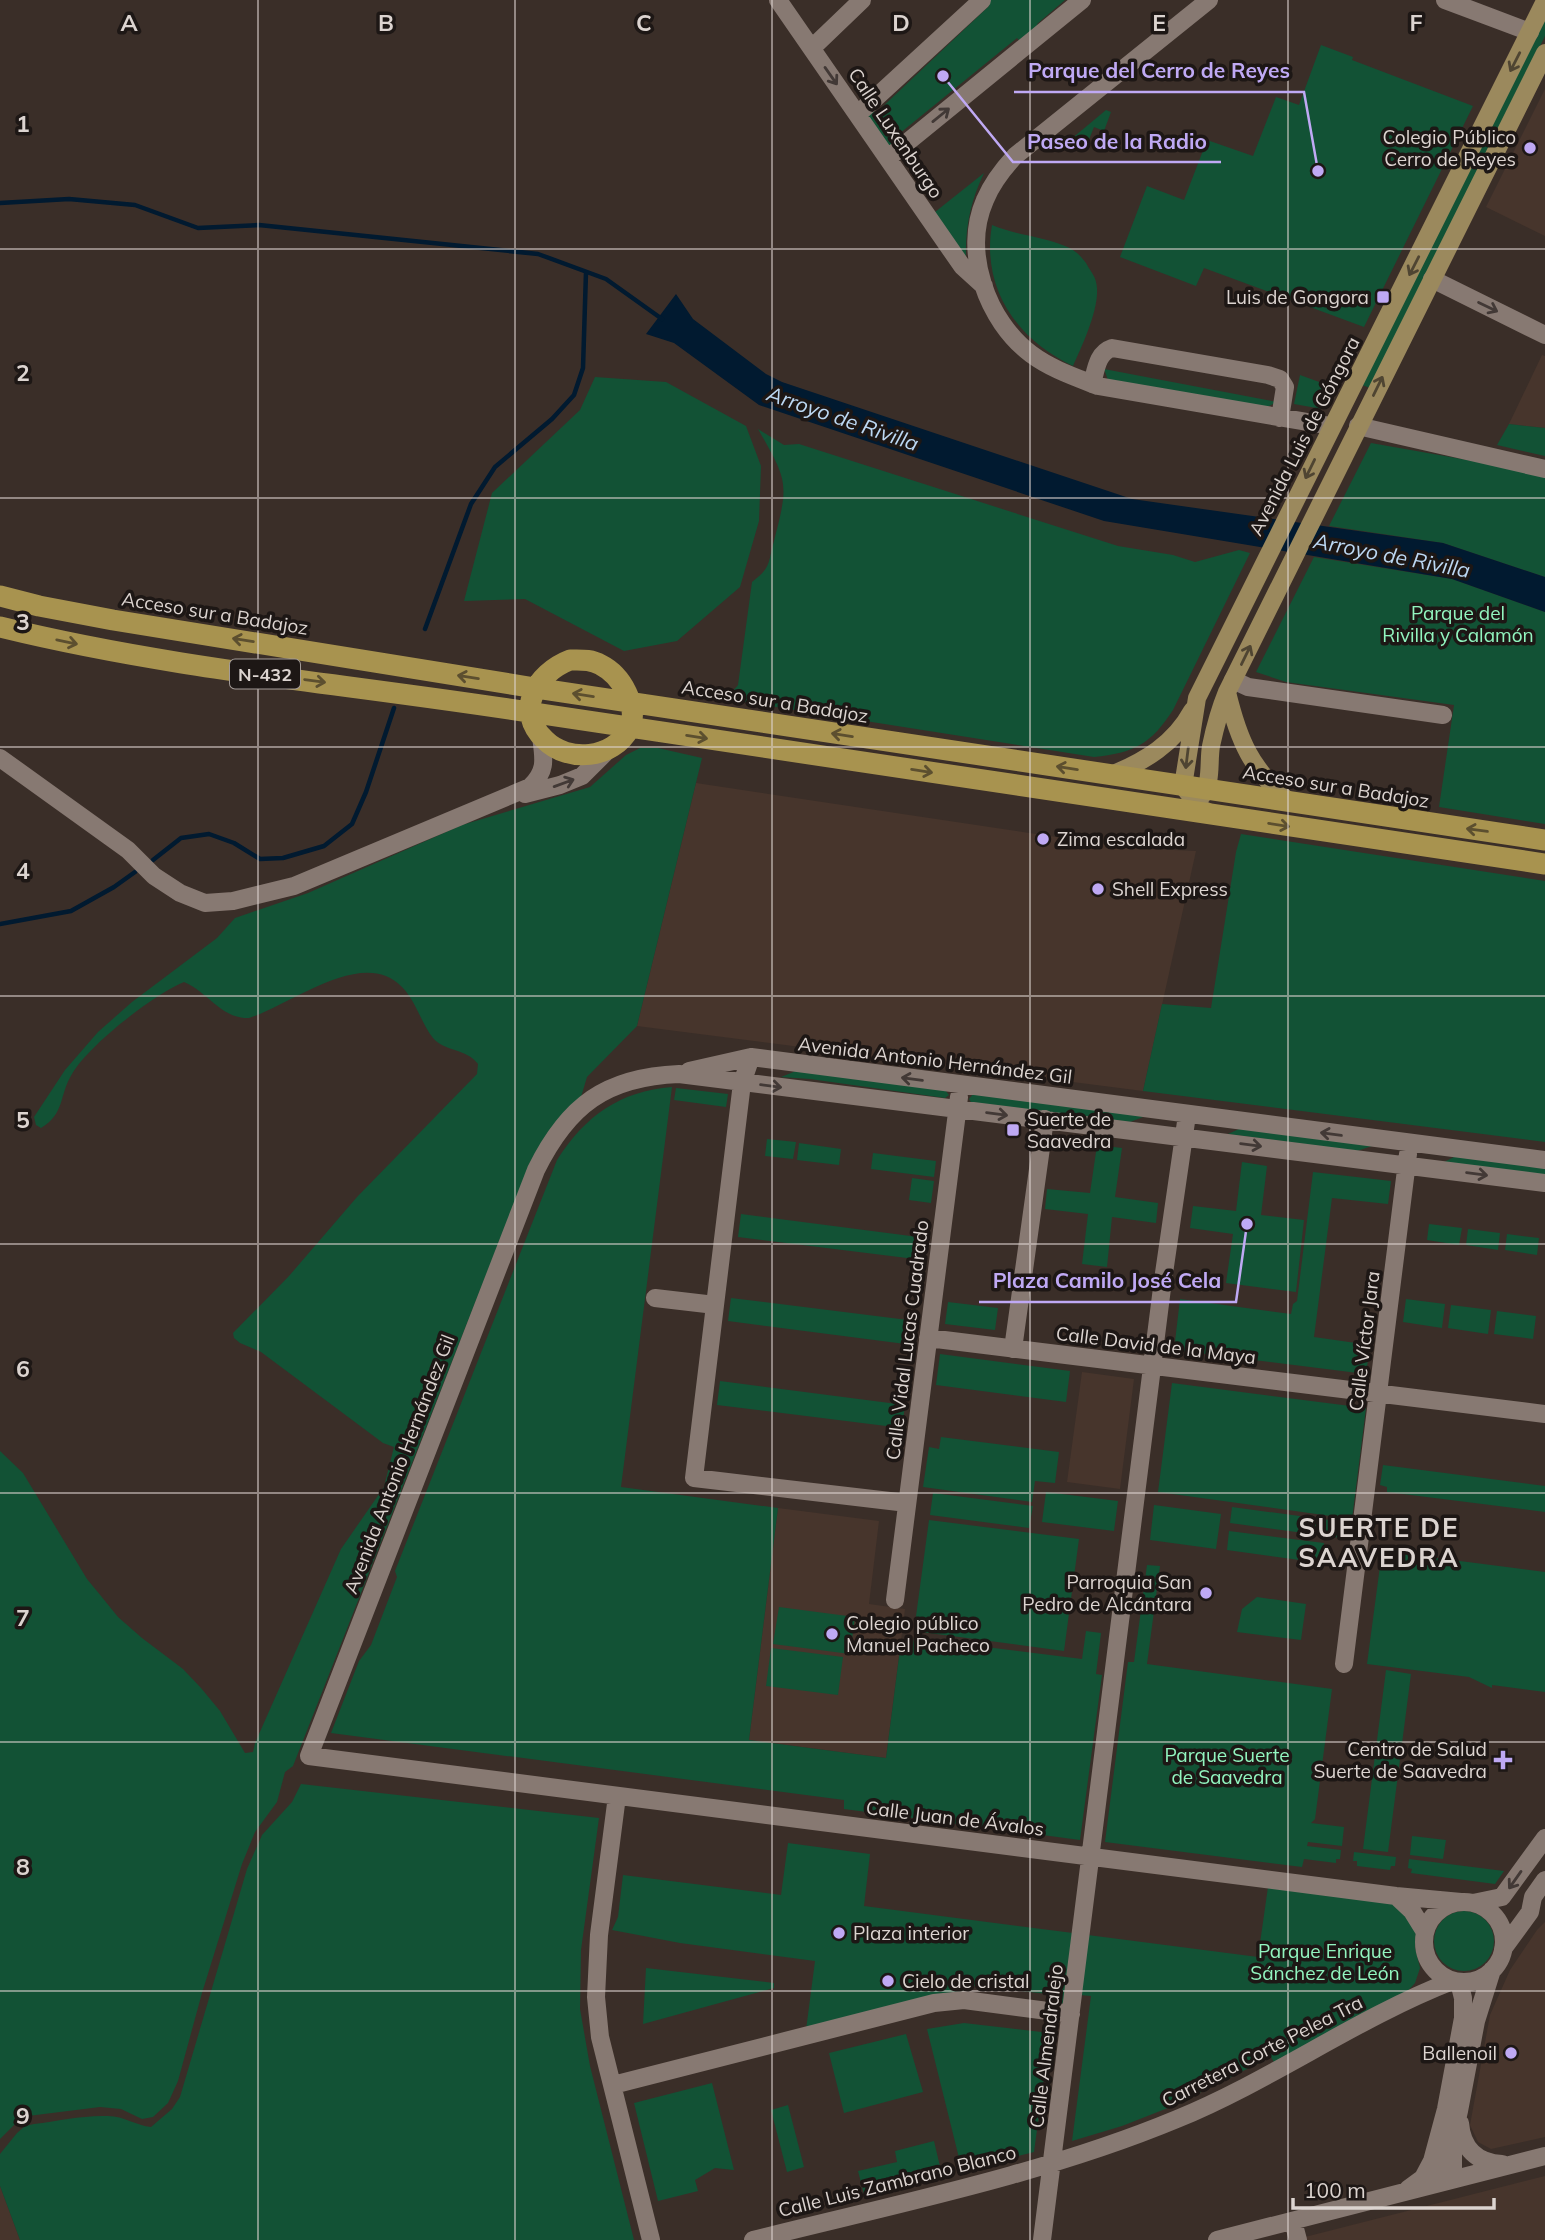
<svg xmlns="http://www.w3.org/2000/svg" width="1545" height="2240" font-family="Mulish,sans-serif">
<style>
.built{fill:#47352c}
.green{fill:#125235}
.water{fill:#011a30}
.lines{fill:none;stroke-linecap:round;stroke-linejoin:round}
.stream{stroke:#011a30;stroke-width:4.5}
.minor{stroke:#877972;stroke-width:18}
.major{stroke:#9b895d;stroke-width:18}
.highway{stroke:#a8934f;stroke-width:21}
.oneway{stroke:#4f4532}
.oneway2{stroke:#423936}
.oneway3{stroke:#5c4f2f}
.grid{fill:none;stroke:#dcd4d0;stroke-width:2;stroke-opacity:0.55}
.poi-dot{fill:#bfa9f4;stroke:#1d1715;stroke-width:2.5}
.labels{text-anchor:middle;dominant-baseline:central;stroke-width:7;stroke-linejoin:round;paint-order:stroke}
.shield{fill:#1d1715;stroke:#a39b98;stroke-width:2}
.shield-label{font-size:18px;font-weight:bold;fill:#dcd4d0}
.street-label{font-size:19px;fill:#dcd4d0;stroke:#1d1715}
.poi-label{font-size:19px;fill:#dcd4d0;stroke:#1d1715;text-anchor:start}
.park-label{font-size:19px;fill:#92f5bf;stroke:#1d1715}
.water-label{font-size:21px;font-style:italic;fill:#bcd8f3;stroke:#1d1715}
.district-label{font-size:26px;font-weight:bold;letter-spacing:2px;fill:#dcd4d0;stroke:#1d1715}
.grid-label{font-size:23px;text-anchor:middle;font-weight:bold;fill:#dcd4d0;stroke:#1d1715;stroke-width:7;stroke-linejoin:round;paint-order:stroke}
.leader{fill:none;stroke:#bfa9f4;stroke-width:2.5}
.callout-dot{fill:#bfa9f4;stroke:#1d1715;stroke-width:2.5}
.callout-label{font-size:21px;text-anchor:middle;font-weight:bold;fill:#bfa9f4;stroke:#1d1715;stroke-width:7;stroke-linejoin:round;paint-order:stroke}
</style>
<rect width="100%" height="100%" fill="#3a2e28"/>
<path class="built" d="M1545,89v147l-59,-29z
M1542,355l3,1v72l-36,-4z
M696,783l433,65 67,3 -53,240 -506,-65z
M1082,1372l52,7 -14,110 -53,-7z
M778,1508l101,13 -10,83 36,5 -19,149 -137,-18z
M1545,1922v215l-54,12 -13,-7 -8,-17 20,-110 20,-45 27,-40z
M1545,2176v64h-239l-1,-3z
M0,2186l20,54h-20z"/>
<path class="green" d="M990,0h75l-28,24 2,4 -18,14 -4,-4 -123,100 3,4 -8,7 -23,-28 6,-11 4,3 113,-107 -2,-4z
M1545,15v21l-175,352 -8,-3z
M1321,45l32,12 -1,3 121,46 -109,221 -160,-59 -8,18 -76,-29 27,-71 37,14 23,-60 46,16 23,-59 23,8z
M1106,110l5,2 -7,19 -10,-4 -10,25 -20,-7z
M984,173c-13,27 -19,54 -18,85l-31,-46z
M992,225c23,10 50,11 73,21 10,4 15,9 21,17 3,6 9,13 10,19 6,22 -14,64 -23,84 -56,-26 -92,-78 -81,-141z
M1104,369l173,33 -10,5 -159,-27z
M1300,375l33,12 -11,22 -28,-5z
M595,377l71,5 80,44 15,40 -2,55 -19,66 -63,54 -53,10 -99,-52 -61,2 28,-108 88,-83z
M1509,424l36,4v28l-48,-11z
M758,429l26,16 15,-1 319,102 55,9 22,7 44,-12 11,3 -77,157c-22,34 -39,43 -79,47l-368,-58 12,-14 14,-103c19,-14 16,-19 22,-41 15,-58 14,-60 -16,-112z
M1371,443l102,18 72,16v100l-102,-34 -114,-17z
M1314,557l138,22 93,33v212l-106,-17 15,-102 -168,-23 -30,-10z
M640,748h18l44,10 -65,268 -50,51 -6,20 -16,14 -35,52 -237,603 -8,6 -8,30 -22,30 -13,32 -40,129 -24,88 -10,22 -15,14 -11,2 -21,-10 -21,-2 -72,9 -13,8 -15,15v-688l23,22 64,106 14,17 17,21 24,21 41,31 18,19 19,23 25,42 8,-1 2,-9 86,-194 43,-62 10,-40 -11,-4 -122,-91 -21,-9 -6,-5 -1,-5 56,-57 68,-79 120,-123 1,-10c-12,-16 -33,-12 -45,-26 -12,-15 -17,-37 -31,-51 -39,-41 -111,18 -153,31 -28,1 -41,-26 -65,-36 -30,12 -95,63 -112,92 -13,21 -7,40 -31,54l-5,-3 -2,-8 31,-47 33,-38 34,-30 85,-64 18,-20 73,-25 154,-68 128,-38 36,-32z
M1241,834l304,47v261l-402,-51 19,-87 49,4 25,-156z
M796,1071l149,19 4,5 -4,3 -135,-19 -29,-2z
M672,1087l-51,400 157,21 -29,232 137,18 14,-109 12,1 2,-12 168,21 4,-28 15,2 -5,41 6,1 -22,165 -236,-31v-9l-513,-67 28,-72 12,-16 26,-68 -2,-6 162,-411c28,-44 63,-69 115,-73z
M676,1088l52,6 -2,13 -52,-7z
M973,1094l170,22v1l-13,5 -159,-20 -2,-3z
M1239,1129l133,16v1l-15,5 -129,-17z
M767,1139l29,3 -3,17 -28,-3z
M799,1143l42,6 -2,16 -42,-5z
M1097,1145l25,3 -7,49 43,6 -2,20 -44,-6 -5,50 -25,-3 6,-50 -43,-5 2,-20 43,4z
M873,1153l63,8 -2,16 -63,-8z
M1456,1156l89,11v8l-101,-13z
M1242,1162l25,4 -6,49 43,5 -8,72 -70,-9 7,-49 -43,-6 3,-22 43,5z
M1313,1172l78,9 -3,23 -56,-6 -18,139 56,8 -4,29 -192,-24 6,-51 111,15 2,-10 4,-3z
M912,1178l22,3 -3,22 -22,-3z
M741,1214l185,24 -3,22 -185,-23z
M1429,1224l33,4 -3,17 -32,-5z
M1468,1229l32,4 -2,17 -32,-5z
M1507,1234l32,4 -2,17 -32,-5z
M731,1298l185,23 -3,24 -185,-24z
M1406,1299l39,5 -3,24 -39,-6z
M948,1302l50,6 -3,22 -50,-6z
M1451,1305l40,5 -3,24 -40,-6z
M1497,1311l39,5 -3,23 -39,-5z
M940,1354l130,17 -4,31 -130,-17z
M720,1381l185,24 -3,23 -185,-23z
M1172,1383l194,25 -14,111 -194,-27z
M941,1437l118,15 -4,31 -20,-2 -3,21 -109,-15 6,-40 10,2z
M1383,1465l162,21v26l-158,-20v-5l-7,-2z
M1046,1492l72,9 -4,30 -72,-9z
M933,1493l100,13 -4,22 -99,-13z
M1154,1505l67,9 -5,35 -66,-9z
M1232,1507l119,16 -2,16 -119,-16z
M929,1520l150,19 -15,112 -150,-20z
M1229,1531l95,12 -3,20 -94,-13z
M1382,1551l163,21v120l-53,-7v3l-23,-11 -102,-13z
M1147,1565l13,1 -13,98 185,25 -17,130 -4,4 33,4 -2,19 -34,-4 -1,4 34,4 -1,9h-4v4l-32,-4 -2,8 -197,-25 23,-180h6z
M1257,1597l49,7 -5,36 -64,-8 5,-23z
M779,1607l76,10 -5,37 -77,-10z
M771,1648l72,9 -5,38 -72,-9z
M1386,1670l25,4 -23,178 -25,-3z
M301,1784l298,34 -18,132 -1,59 10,57 44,174h-614l-20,-54v-32l17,-21 8,-7 9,-2c24,-3 49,-9 74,-8 16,0 29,10 43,11l21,-18 8,-12 67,-228 15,-34 30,-33z
M1412,1836l34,4 -3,19 -33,-4z
M788,1843l82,11 -6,52 209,27 -8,67 -3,4h-15l1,-10 -81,-9 -1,10 -160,35 9,-69 -135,-18 -68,-13 6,-13 5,-42 158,20z
M1354,1852l42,5 -1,9h-4l-1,4 -33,-4v-5h-4z
M1409,1859l95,12 -9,13 -84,-11 1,-4 -4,-1z
M1268,1887l124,16 10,5 14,24 -1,15 5,21 -5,15 -9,10 -131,71 -4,-7 -98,49 -51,20 -50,15 19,-145 -11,-1 8,-60 170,22z
M1434 1941a30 30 0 1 1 60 0a30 30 0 1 1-60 0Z
M646,1968l128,15v5l-131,36z
M964,2023l86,10 -16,119 -72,18 -35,-141z
M906,2034l17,58 -79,21 -15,-60z
M712,2083l22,87 -19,-2 -20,12 3,11 -40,10 -24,-98z
M788,2105l16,62 -17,5 -16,-62z
M934,2141l8,34 -78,19 -6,-23 39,-9 -2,-11z"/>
<path class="water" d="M676,294l17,25 73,55 16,8 350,117 311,44 102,34v35l-93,-33 -348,-58 -345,-116 -85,-62 -28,-9z"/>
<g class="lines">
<path class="stream" d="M0,203l69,-4 66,6 63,23 61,-3 279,29 68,25 56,40
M425,629l46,-125 24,-37 57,-48 22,-24 9,-27 3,-96
M153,860l28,-22 28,-4 25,9 26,16 23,-1 41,-12 28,-22 14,-32 28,-84
M0,924l71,-13 43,-24 21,-15"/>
<path class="minor" d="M778,0l184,266 22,20
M1209,0l-194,156c-12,13 -23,27 -30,44 -23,52 2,121 46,154 20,15 44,23 67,32l233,40
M1445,0l85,32
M812,48l50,-48
M858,114l124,-114
M888,158l194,-158
M1432,279l113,56
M1092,384c4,-14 5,-31 20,-36l156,27 12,4 5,8 -5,31
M1358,426l187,43
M1233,680l15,7 195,28
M0,758l128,92 26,26 26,17 25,10 28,-2 61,-15 236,-99c17,-16 14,-28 11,-50
M525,794l35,-9 22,-9 27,-27
M751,1057l-9,26 -48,395 213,25
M689,1071l62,-14 794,103
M655,1298l60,7
M928,1338l617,76
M1013,1349l32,-230
M895,1600l64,-503
M1344,1664l64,-510
M617,1796l-18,139 -3,62 4,40 51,203
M1396,1896l16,15 13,21
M1461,1902l-65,-6 -1087,-140 227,-586c32,-65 70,-93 143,-96l866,109
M1424 1942a40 40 0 1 1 80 0a40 40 0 1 1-80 0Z
M1473,1903l29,-6 43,-59
M1503,1949l27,-37 3,-15 12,-17
M613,2085l321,-82 30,-3 107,14
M1446,2109c2,23 -11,50 0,72l7,-2v-42l6,-26 17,-90 16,-51
M1460,2123c2,25 17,40 42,41
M1408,2189l15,-11 9,-17 14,-52 17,-91v-20l-4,-16
M1293,2221l5,19
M753,2240c139,-35 292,-66 424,-121 95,-39 180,-101 275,-138
M1042,2240l121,-960 24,-165
M1217,2240l328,-84"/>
<path class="major" d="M1227,692c12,50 24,76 62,110
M1111,775c34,-14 63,-31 81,-64
M1199,799c14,-13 9,-36 12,-53 4,-19 9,-37 16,-54l318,-639
M1212,814l-12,-6 -17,-22 14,-88 348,-697"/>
<path class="highway" d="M0,596l39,10 74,14 422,68 1010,152
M0,627c175,43 357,58 535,86 336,52 673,101 1010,151
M570,660c11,0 21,-1 31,5 20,10 39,42 28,64 -16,30 -61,34 -84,11 -31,-29 -9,-67 25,-80z"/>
</g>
<defs><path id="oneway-shaft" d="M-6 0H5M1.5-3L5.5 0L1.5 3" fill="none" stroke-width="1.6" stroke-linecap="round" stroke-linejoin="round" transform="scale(1.75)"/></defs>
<g class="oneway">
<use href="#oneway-shaft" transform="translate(1515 62) rotate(117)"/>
<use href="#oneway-shaft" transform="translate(1414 266) rotate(117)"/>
<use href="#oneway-shaft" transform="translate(1378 386) rotate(-64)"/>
<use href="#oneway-shaft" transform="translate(1310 469) rotate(116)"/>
<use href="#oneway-shaft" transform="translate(1246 655) rotate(-64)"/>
<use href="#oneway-shaft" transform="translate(1187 758) rotate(97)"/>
</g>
<g class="oneway2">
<use href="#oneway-shaft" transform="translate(831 76) rotate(55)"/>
<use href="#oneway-shaft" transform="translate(941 115) rotate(-39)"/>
<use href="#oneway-shaft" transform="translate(1488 307) rotate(26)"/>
<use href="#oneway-shaft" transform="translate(564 783) rotate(-20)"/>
<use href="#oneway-shaft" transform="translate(912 1079) rotate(-173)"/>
<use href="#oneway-shaft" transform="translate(771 1086) rotate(7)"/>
<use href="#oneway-shaft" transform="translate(997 1114) rotate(7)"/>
<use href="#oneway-shaft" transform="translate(1331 1134) rotate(-172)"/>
<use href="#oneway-shaft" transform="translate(1251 1145) rotate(7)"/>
<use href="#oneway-shaft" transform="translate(1477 1174) rotate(7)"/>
<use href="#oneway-shaft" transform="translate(1515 1880) rotate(125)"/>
</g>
<g class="oneway3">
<use href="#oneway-shaft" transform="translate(243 640) rotate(-171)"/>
<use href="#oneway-shaft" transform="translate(67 642) rotate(12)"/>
<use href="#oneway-shaft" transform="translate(468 677) rotate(-171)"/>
<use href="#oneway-shaft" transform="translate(315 681) rotate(8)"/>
<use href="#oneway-shaft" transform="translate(583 695) rotate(-171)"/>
<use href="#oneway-shaft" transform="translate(842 735) rotate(-171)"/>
<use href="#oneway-shaft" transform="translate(697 737) rotate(9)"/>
<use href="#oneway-shaft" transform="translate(1067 768) rotate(-171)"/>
<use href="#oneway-shaft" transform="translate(922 771) rotate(9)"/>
<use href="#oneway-shaft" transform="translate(1279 825) rotate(9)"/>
<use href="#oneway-shaft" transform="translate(1477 830) rotate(-172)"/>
</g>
<path class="grid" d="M258,0v2240M515,0v2240M772,0v2240M1030,0v2240M1288,0v2240M0,249h1545M0,498h1545M0,747h1545M0,996h1545M0,1244h1545M0,1493h1545M0,1742h1545M0,1991h1545"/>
<g class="poi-dot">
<circle cx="1530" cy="148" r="7"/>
<rect x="1376" y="290" width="14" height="14" rx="3.5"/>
<circle cx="1043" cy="839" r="7"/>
<circle cx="1098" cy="889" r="7"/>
<rect x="1006" y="1123" width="14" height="14" rx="3.5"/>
<circle cx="1206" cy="1593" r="7"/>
<circle cx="832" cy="1634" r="7"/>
<path d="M1499.5 1749.5h7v7h7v7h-7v7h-7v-7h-7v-7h7z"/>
<circle cx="839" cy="1933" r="7"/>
<circle cx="888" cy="1981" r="7"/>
<circle cx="1511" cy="2053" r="7"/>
</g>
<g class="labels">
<rect class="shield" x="230" y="659.5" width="70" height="29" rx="5"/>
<g class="shield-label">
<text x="265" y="674">N-432</text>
</g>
<g class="street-label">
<text transform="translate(896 133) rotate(56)">Calle Luxenburgo</text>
<text transform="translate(1304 436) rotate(-63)">Avenida Luis de Góngora</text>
<text transform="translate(215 613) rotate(9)">Acceso sur a Badajoz</text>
<text transform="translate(775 701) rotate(9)">Acceso sur a Badajoz</text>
<text transform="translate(1336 786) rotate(9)">Acceso sur a Badajoz</text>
<text transform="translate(935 1060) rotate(7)">Avenida Antonio Hernández Gil</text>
<text transform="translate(907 1340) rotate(-83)">Calle Vidal Lucas Cuadrado</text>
<text transform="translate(1364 1341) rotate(-83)">Calle Víctor Jara</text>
<text transform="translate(1156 1345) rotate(7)">Calle David de la Maya</text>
<text transform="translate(399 1464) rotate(-69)">Avenida Antonio Hernández Gil</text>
<text transform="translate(955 1818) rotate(7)">Calle Juan de Ávalos</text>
<text transform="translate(1046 2046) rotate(-83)">Calle Almendralejo</text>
<text transform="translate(1262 2051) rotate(-27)">Carretera Corte Pelea Tra</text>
<text transform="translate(897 2181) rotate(-14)">Calle Luis Zambrano Blanco</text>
</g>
<g class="poi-label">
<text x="1516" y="137" text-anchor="end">Colegio Público<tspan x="1516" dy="22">Cerro de Reyes</tspan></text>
<text x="1369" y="297" text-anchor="end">Luis de Gongora</text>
<text x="1057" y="839">Zima escalada</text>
<text x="1112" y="889">Shell Express</text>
<text x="1027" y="1119">Suerte de<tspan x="1027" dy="22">Saavedra</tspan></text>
<text x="1192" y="1582" text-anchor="end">Parroquia San<tspan x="1192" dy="22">Pedro de Alcántara</tspan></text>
<text x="846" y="1623">Colegio público<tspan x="846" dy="22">Manuel Pacheco</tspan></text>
<text x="1487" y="1749" text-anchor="end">Centro de Salud<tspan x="1487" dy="22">Suerte de Saavedra</tspan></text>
<text x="853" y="1933">Plaza interior</text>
<text x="902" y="1981">Cielo de cristal</text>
<text x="1497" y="2053" text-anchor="end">Ballenoil</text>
</g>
<g class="park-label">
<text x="1458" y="613">Parque del<tspan x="1458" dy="22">Rivilla y Calamón</tspan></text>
<text x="1227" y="1755">Parque Suerte<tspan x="1227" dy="22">de Saavedra</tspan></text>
<text x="1325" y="1951">Parque Enrique<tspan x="1325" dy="22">Sánchez de León</tspan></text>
</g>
<g class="water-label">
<text transform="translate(843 418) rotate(19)">Arroyo de Rivilla</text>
<text transform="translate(1392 555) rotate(11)">Arroyo de Rivilla</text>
</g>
<g class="district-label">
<text x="1379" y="1527">SUERTE DE<tspan x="1379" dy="30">SAAVEDRA</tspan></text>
</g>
</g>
<g class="grid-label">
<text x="129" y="31">A</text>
<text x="386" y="31">B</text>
<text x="644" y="31">C</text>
<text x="901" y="31">D</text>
<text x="1159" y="31">E</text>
<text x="1416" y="31">F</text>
<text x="23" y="132">1</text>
<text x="23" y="381">2</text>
<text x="23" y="630">3</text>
<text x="23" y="879">4</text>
<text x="23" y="1128">5</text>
<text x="23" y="1377">6</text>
<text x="23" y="1626">7</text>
<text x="23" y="1875">8</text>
<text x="23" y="2124">9</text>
</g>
<path class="leader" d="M1318 171L1304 92H1014M943 76L1013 162H1221M1247 1224L1236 1302H979"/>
<g class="callout-dot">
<circle cx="1318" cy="171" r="7"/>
<circle cx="943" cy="76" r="7"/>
<circle cx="1247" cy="1224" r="7"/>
</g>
<g class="callout-label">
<text x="1159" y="78">Parque del Cerro de Reyes</text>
<text x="1117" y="149">Paseo de la Radio</text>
<text x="1107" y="1288">Plaza Camilo José Cela</text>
</g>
<path d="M1293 2198v10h201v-10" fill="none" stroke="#dcd4d0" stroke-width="3.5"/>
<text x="1304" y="2198" font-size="21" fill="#dcd4d0" stroke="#1d1715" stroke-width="5" paint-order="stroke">100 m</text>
</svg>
